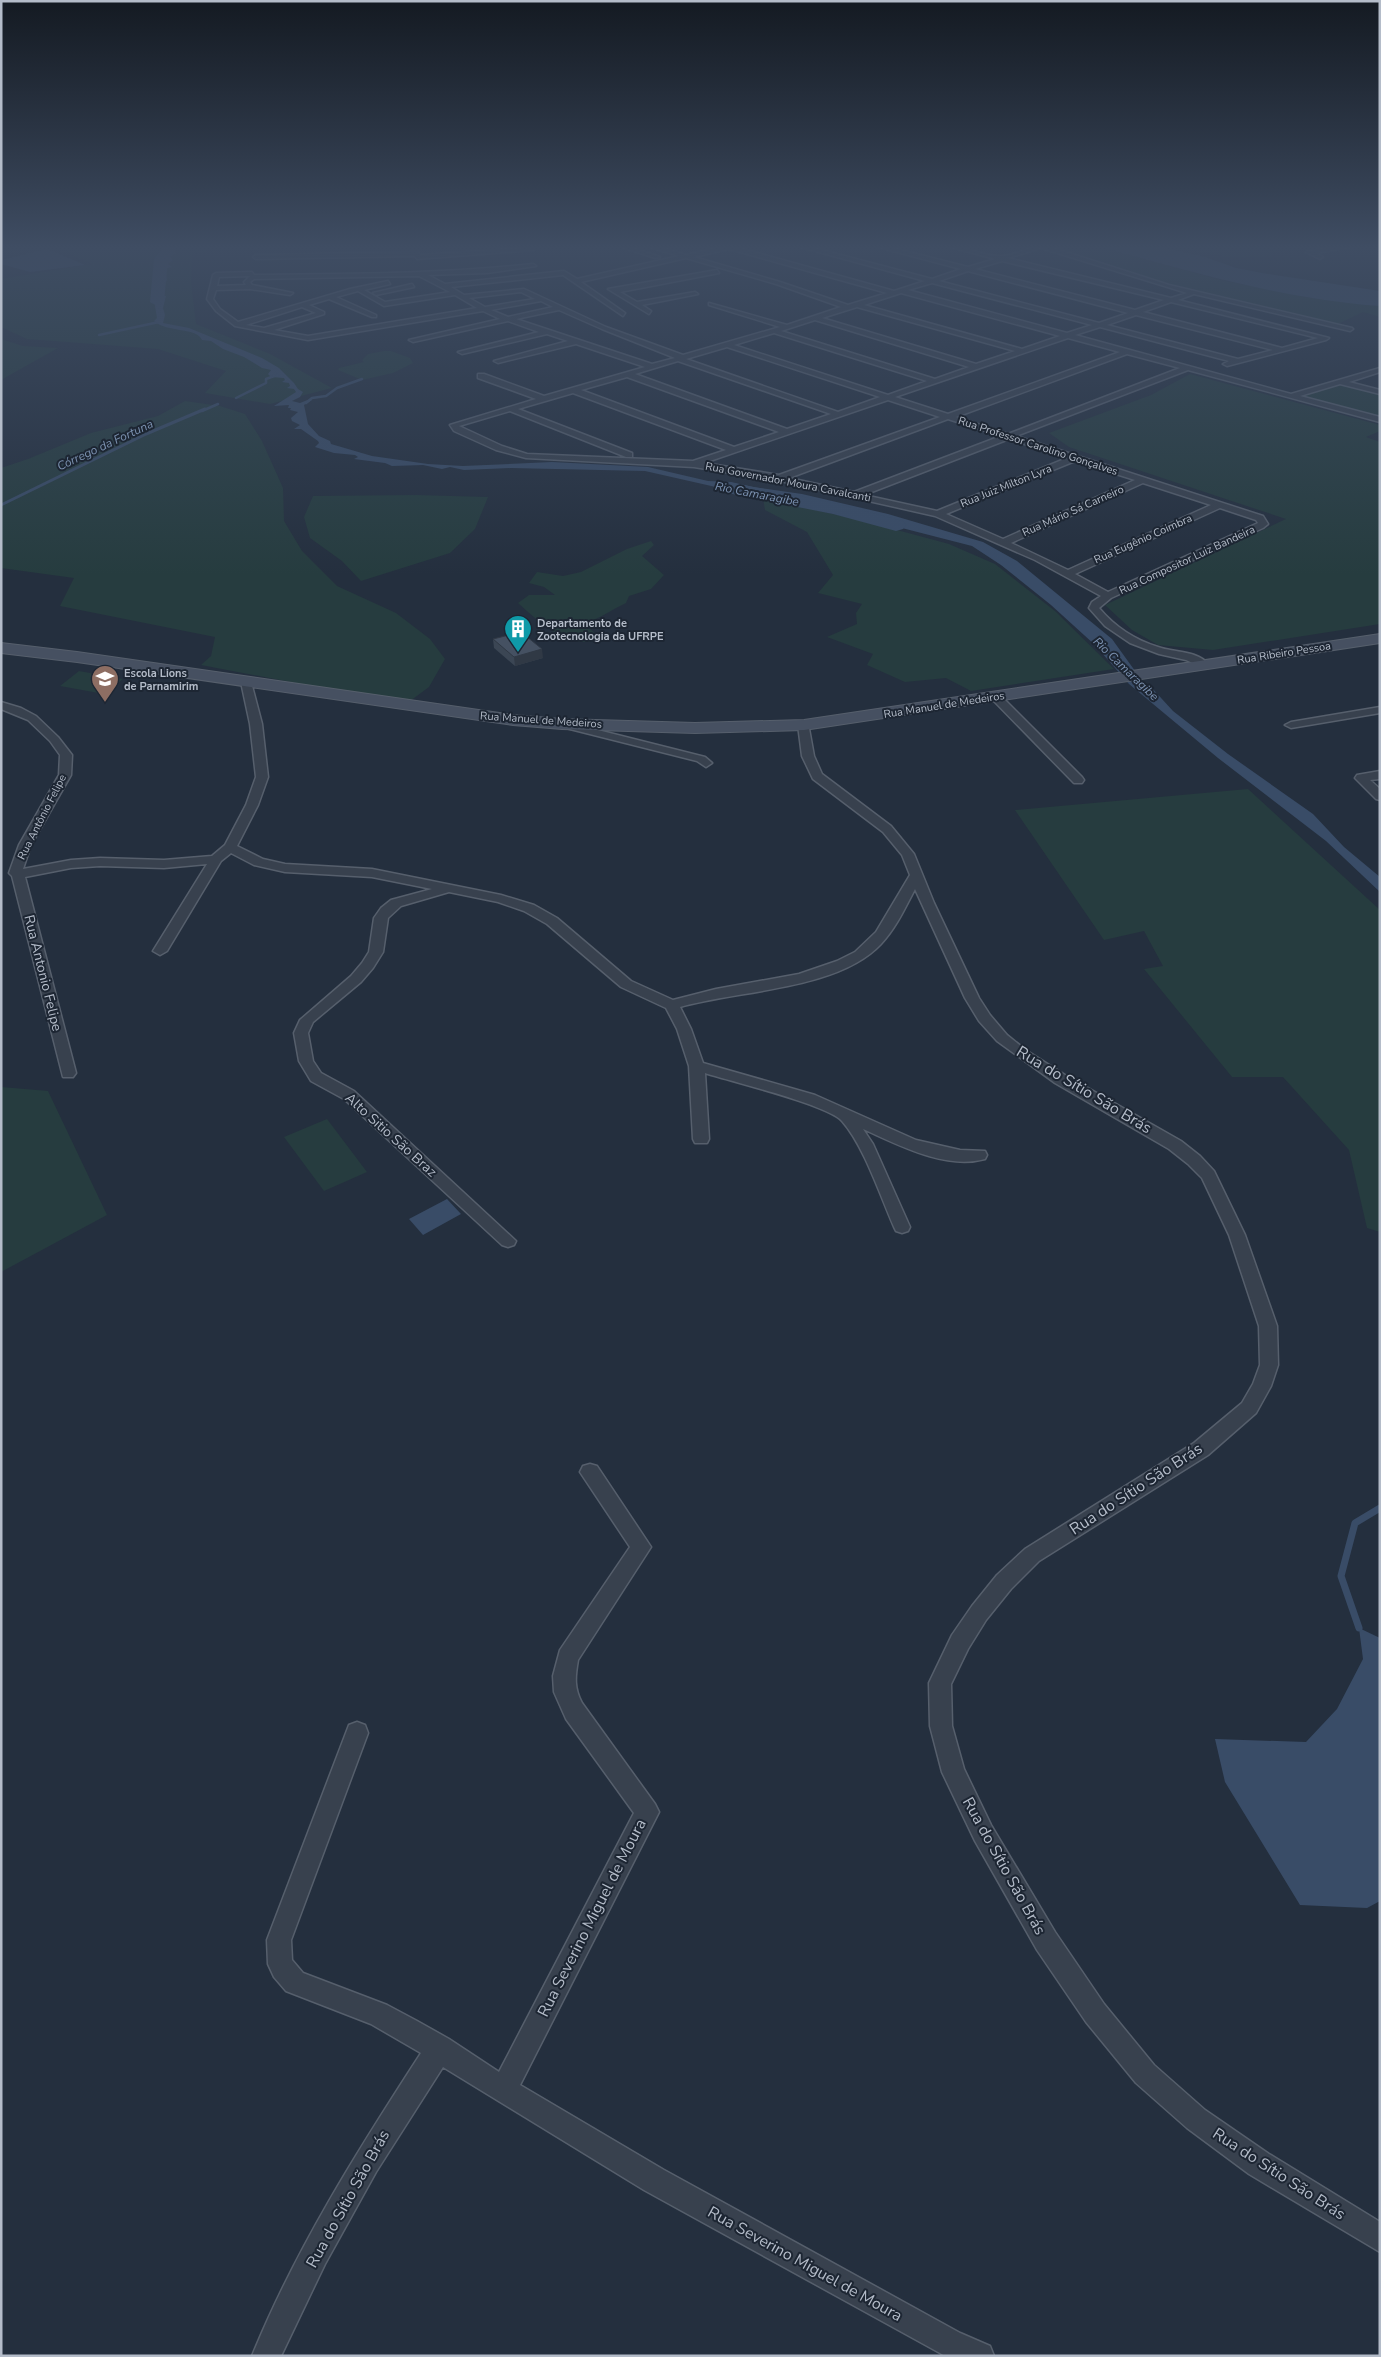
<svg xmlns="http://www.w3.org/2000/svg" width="1381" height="2357" font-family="'Nunito Sans',sans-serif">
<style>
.green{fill:#263c3f}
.water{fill:#394c67}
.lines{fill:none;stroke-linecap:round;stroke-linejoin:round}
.stream-far2{stroke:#394c67;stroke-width:2.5}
.stream-far1{stroke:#394c67;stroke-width:3}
.stream{stroke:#394c67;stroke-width:7}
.river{fill:#394c67;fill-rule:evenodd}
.minor-casing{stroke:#565f6c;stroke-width:3}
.secondary-casing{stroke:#565f6c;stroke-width:2}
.minor{fill:#38414e;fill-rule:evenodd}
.secondary{fill:#465061;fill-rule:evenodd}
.wall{fill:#3b4654}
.shaded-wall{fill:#303945}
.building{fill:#455162;stroke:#303945}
.labels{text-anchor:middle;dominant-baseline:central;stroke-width:4;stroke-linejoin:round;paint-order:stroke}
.far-street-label{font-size:11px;fill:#b4bcc9;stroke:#1d2633}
.far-poi-label{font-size:11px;font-weight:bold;fill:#b4bcc9;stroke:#1d2633;text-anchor:start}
.far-water-label{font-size:12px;font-style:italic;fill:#7c92b1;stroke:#1d2633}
.street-label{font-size:14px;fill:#b4bcc9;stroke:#1d2633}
.near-street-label{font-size:16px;fill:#b4bcc9;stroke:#1d2633}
</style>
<rect width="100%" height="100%" fill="#242f3e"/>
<path class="green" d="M49,245h192l-49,9 -1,28 5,42 74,30 62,34 -62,16 -65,-11 21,-22 -68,-22 -131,-10 -26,-12v-48l91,-15z
M1041,245h53l126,35 91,18 69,8v11l-17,-5 -27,13 -156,-35z
M1176,245h145l-54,8 6,2c-39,7 -60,-1 -97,-10z
M1,339l22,7 35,2 -57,32z
M384,351h7l19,7 3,5 -20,10 -31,7 -24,-10 1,-2 25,-6 -2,-2 6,-6z
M1190,374l190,51v6l-14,6 14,5v182l-167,26 -55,-5 -26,-15 -27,-25 181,-86 -217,-72 -20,-14 102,-38z
M1342,384l38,10v25l-84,-23z
M185,401l35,5 25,8 17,27 21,47 1,33 18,30 35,35 59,27 34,26 15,20 -16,28 -23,17 -205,-39 10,-9 4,-19 -155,-31 14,-28 -73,-10v-100l27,-9 63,-26 67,-17z
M415,495l73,2 -13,32 -25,24 -89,28 -19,-20 -32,-23 -6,-21 9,-21z
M763,498l97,22 89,24 46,20 60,47 59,58 -143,22 -25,-13 -41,4 -38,-17 6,-11 -46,-17 30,-13 -1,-11 6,-9 -44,-11 15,-18 -26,-43 -42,-22z
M651,541l3,4 -12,11 22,19 -13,14 -22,7 -3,7c-15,7 -27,16 -42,21l18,15c-4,1 -10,3 -15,3 -26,1 -51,-23 -69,-39l11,-8h26l-11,-8 -15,-4 8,-11 26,4 18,-4 46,-23z
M79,671l44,8 -19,15 -44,-8z
M1248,789l132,121v322l-13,-4 -18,-78 -66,-73h-51l-88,-108 19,-3 -19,-35 -40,9 -89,-130z
M1,1087l47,4 59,124 -106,57z
M327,1119l40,53 -43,19 -40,-54z"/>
<path class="water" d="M172,245h6l-6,3 4,5 -6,4 3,3 -5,4 4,3 -8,2 3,11 -7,10 1,5 5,1 -3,12 2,7 -2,8 26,5 73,30 17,10 15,15 4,6 5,3 -3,5 -8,4 8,2 10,-4 2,1 -8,5 4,19 11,12 11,5 1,3 41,12 56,8 35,2 89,-4 96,5 60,14 23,1 22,5 49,7 86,20 95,28 34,19 95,78 31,43 8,5 22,24 55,43 85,60 31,33 36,30v15l-54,-51 -108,-83 -89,-74 -34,-39 -44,-40 -50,-40 -29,-19 -113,-29 -39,-14 -91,-13 -84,-19 -134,-3 -47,2 -14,-3 -8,2 -19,-4 -31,1 -7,-3 -31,-4 4,-2 -3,-2 -21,-2 -19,-6 4,-4 -1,-2 -17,-12h-7l6,-4 -8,-4 -1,-3 7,-6 -8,-2 1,-2h-3l1,-3 -15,1 22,-14 -2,-3 -7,-1 3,-2 -1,-3 -7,-1 3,-2 -1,-2 -13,-1 -3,-3 3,-4 -9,-2 -18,-11 -21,-8 -12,-8 -9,-1c-5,-13 -35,-7 -48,-19l3,-3 -2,-12 5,-48 12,-5 -5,-4z
M1094,245h56l52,11 34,12 26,5 118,18v15c-98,-7 -192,-35 -286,-61z
M47,249l38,16 -55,7 -29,-8v-4z
M447,1199l14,15 -38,21 -14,-16z
M1359,1628l21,10v263l-13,7 -67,-3 -75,-123 -10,-43 91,3 31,-33 26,-50z"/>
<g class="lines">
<path class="stream-far2" d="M99,335l60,-13
M236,398l30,-15v-4l11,-4
M306,403l6,-5 14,-2 11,-8 25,-9
M202,411l16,-7"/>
<path class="stream-far1" d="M1,505l145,-71 59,-25"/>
<path class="stream" d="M1359,1628l-18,-52 14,-53 25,-15"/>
<path class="river" d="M166,245h13l-11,15 -4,42 -7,4 -7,-4 4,-43z
M729,482l105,21 69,18 3,4 -3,4 -7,2 -63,-17 -111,-22 -2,-4 2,-4z"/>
<defs>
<path id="minor" d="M524,245h6l4,5 -117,9 -2,-3 -159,3 -3,-2 3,-2 162,-3 2,3 107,-7z
M615,245h10l35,12 -5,1z
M643,245h10l33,10 35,-8 -3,-2h18v2l158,44 31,-10 -132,-36h10l129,34 29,-10 -91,-24h11l87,22 27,-8 -52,-14c20,0 38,11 57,11 15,1 30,-11 44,-11l125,40 183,43 1,1 -3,2 -156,-37 -16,6 151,38 -3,2 -99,26 -4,-2 6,-3 -129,-34 -25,8 216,59 89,-26v4l-31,10 31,8v4l-40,-10 -40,12 80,21v5l-192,-52 -172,66 247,80 5,8 -5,4 -152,70 -12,10c16,19 36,32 59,39 17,6 39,3 51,18l-5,3 -18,-8 -27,-6 -29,-11 -25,-17 -16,-18 3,-6 9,-6 -66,-36 -100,-44 -155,-35 -86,-14 -168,-9 -30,-8 -42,-19 -4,-6 86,-26 -58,-21v-4h6l60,22 101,-29 -69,-23 -78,19 -4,-2 74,-20 -21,-7 -85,20 -4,-2 81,-20 -31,-11 -95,21 -4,-2 91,-21 -17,-8 -175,29 -73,-14 -19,-15 -9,-12 6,-24 3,-2 36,-1 2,3c93,-1 187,-1 279,-11l3,2 -49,7 -59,2 17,9 119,-13 13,8 102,-23zM1041,248l146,45 -16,5 -163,-40zM729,249l158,44 -39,12 -68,-23 -86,-25zM686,258l90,26 65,23 -54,18 -78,-22v2l71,22 -97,28 -77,-28 -82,-38 -60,6 -13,-8 112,-12 60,41 2,-3 -44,-31zM1002,261l162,39 -29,10 -160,-41zM968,271l160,42 -29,10 -160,-42zM250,276l-6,6 2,3 -29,1 2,-9zM419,276l31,16 -65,10 -21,-12 26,-6 -2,-3 -38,8 -112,33 -18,-13 -7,-10 3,-9 34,-1 40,6 3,-2 -41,-8 -2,-3 4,-3zM932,283l160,42 -25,8 -159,-43zM358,291l26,15 71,-11 22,13 -169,28 -34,-6 50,-16v-2l-15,-7 20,-6 43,18h4v-2l-40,-18zM521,292l14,7 -50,8 -16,-9zM901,293l159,43 -38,13 -158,-44zM541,301l12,6 -45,10 -17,-7zM1171,302l147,36 -36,10 -139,-36zM302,307l14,6 -52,15 -18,-3zM857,307l158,44 -39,13 -154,-46zM559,310l43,19 73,29 -23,6 -136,-45zM1136,315l137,35 -35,9 -131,-34zM815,320l154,47 -34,12 -154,-48zM774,333l153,48 -39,14 -154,-50zM1068,338l52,14 -172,62 -53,-17zM727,347l153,50 -42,15 -152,-53zM1127,354l53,14 -172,66 -52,-17zM678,361l153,53 -44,15 -152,-55zM627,377l152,55 -45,15 -153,-57zM573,393l153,57 -33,11 -166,-7 -25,-8 -43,-20 51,-15 116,46h6v-4l-114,-44zM888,400l52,17 -161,58 -75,-12zM948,419l53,17 -147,56 -65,-14zM1009,439l58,19 -130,53 -73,-16zM1075,461l60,19 -132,59 -57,-25zM1143,483l68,22 -143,65 -57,-27zM1220,508l36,12 2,3 -150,69 -33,-18z
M1345,245h17l-46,8 7,4 -3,2 -14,-7z
M717,270l2,3 -99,19 17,10 58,-10 3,2 -56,11 9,6 -2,3 -41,-25z
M412,284l2,3 -38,8 -3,-2z
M246,679l5,3 11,42 6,53 -10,28 -21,41 26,13 22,5 87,5 129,26 33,10 23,13 74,63 42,19 43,-11 83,-15 38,-13 18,-9 21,-20 34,-57 -8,-20 -19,-23 -70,-53 -11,-23 -4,-31 6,-3 4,1 6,33 8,18 69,52 23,28 20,49 45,95 11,17 17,20 20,16 38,24 116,66 19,15 14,15 31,64 32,91 1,39 -7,21 -15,27 -48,42 -169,106 -28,28 -25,31 -18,29 -17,35 1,42 12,43 27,56 64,107 49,72 50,61 51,45 64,44 111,68v30l-131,-78 -62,-46 -51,-45 -50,-61 -49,-72 -62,-109 -33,-69 -12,-46 -1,-43 23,-48 20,-29 25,-31 28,-26 169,-106 48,-40 11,-19 7,-19 -1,-39 -30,-91 -27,-57 -14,-14 -19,-15 -114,-66 -58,-42 -18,-20 -14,-23 -50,-109c-10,19 -19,39 -34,55 -43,46 -142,46 -201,63l11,22 12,34 112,32 101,45 44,10 25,1 2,4 -2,4c-40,11 -86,-14 -122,-30l10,15 37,83 -2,4 -6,2 -6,-2 -2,-4c-14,-32 -30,-81 -52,-106 -14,-16 -112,-40 -137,-48l4,66 -2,4h-12l-2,-4 -4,-73 -12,-37 -11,-21 -45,-21 -74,-63 -23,-13 -26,-9 -49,-10 -48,14 -13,12 -5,34 -10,16 -12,14 -48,40 -5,11 5,28 8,12 33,18 162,150 -2,4 -6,2 -6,-2 -158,-146 -33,-18 -12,-20 -5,-28 6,-13 51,-44 11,-13 7,-11 5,-34 7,-10 10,-8 41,-11 -60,-12 -87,-5 -31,-7 -23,-12 -10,8 -54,90 -7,4 -7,-4 54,-87 -43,4 -64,-2 -29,2 -46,9 51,196 -3,4h-10l-51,-201 -3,-3 10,-28 40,-70 1,-20 -10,-14 -22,-21 -27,-11v-7l20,6 15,8 22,21 14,18 -1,20 -40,70 -8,24 48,-9 29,-2 64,2 48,-4 13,-11 21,-40 10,-28 -6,-53 -9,-42z
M996,694l4,1 82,82 2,3 -2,3h-8l-82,-84v-4z
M1380,707v6l-89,15 -6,-3 6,-3z
M562,721l143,36 7,6 -6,4 -9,-6 -139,-35 -2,-2z
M1380,771v8l-10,1 10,9v11l-4,-1 -21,-21 2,-3z
M590,1464l7,2 54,81 -73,113c-3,17 -4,28 4,43l73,101 4,8 -139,273 144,85 296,163 30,13 4,10h-49l-5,-3 -296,-163 -201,-123 -67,105 -51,92 -44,92h-29c44,-108 106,-206 169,-303l-50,-29 -85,-33 -12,-14 -6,-13 -1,-24 82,-215 8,-3 8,3 3,8 -77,207 1,20 11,13 84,32 30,16 32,18 50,33 135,-259 -68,-94 -12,-27 -1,-16 7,-26 70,-103 -50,-75 3,-6z"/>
<path id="secondary" d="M1380,634v9l-576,87 -109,3 -133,-4 -49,-4 -436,-63 -76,-9v-10l76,9 436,63 49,4 133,4 109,-3z"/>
</defs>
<use href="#minor" class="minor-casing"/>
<use href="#secondary" class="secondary-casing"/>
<use href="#minor" class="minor"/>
<use href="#secondary" class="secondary"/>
</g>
<path class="wall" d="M493,639l50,19 -28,8 -21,-18z"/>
<path class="shaded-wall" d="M542,649l1,9 -28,8 -1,-9z"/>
<path class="building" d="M521,632l21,17 -28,8 -21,-18z"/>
<linearGradient id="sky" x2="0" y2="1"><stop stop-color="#141a22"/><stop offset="0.43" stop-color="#3f4d63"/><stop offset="1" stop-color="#3f4d63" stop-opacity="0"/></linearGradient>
<rect width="1381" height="575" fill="url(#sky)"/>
<defs>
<symbol id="building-pin" viewBox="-11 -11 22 30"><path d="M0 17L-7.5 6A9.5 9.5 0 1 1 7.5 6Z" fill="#0f9aa8" stroke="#1d2633"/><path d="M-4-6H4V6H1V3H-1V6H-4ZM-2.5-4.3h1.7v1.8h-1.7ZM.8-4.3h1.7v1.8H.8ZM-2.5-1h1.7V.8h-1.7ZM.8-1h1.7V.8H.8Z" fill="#fff"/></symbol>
<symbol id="school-pin" viewBox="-11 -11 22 30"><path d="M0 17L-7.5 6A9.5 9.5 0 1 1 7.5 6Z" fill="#8d6e63" stroke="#1d2633"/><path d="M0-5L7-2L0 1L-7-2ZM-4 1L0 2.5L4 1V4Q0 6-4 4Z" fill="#fff"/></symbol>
</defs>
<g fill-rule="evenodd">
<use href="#building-pin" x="502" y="613" width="32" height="43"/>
<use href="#school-pin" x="89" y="663" width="32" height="43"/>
</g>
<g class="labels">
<g class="far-street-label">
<text transform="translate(1038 446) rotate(18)">Rua Professor Carolino Gonçalves</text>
<text transform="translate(788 482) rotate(11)">Rua Governador Moura Cavalcanti</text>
<text transform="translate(1006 486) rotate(-22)">Rua Juiz Milton Lyra</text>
<text transform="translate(1073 511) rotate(-24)">Rua Mário Sá Carneiro</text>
<text transform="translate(1143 539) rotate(-24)">Rua Eugênio Coimbra</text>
<text transform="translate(1187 560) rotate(-25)">Rua Compositor Luiz Bandeira</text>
<text transform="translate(1284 653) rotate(-9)">Rua Ribeiro Pessoa</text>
<text transform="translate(944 705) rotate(-9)">Rua Manuel de Medeiros</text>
<text transform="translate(541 720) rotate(4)">Rua Manuel de Medeiros</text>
<text transform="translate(42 817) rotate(-63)">Rua Antônio Felipe</text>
</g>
<g class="far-poi-label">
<text x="537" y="623">Departamento de<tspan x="537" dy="13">Zootecnologia da UFRPE</tspan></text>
<text x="124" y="673">Escola Lions<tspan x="124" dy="13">de Parnamirim</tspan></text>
</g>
<g class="far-water-label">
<text transform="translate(105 445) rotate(-25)">Córrego da Fortuna</text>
<text transform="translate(757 494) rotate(11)">Rio Camaragibe</text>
<text transform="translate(1126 669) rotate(44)">Rio Camaragibe</text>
</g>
<g class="street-label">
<text transform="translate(43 973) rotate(76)">Rua Antonio Felipe</text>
<text transform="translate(391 1135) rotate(42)">Alto Sitio São Braz</text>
</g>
<g class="near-street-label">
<text transform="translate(1084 1090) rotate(31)">Rua do Sítio São Brás</text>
<text transform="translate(1136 1489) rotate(-33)">Rua do Sítio São Brás</text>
<text transform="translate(1004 1866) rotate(61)">Rua do Sítio São Brás</text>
<text transform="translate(592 1918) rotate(-63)">Rua Severino Miguel de Moura</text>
<text transform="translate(1279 2174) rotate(33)">Rua do Sítio São Brás</text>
<text transform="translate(348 2199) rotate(-61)">Rua do Sítio São Brás</text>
<text transform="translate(805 2264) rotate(29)">Rua Severino Miguel de Moura</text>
</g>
</g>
<rect width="1381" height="2357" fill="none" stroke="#b4bcc9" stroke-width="5"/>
</svg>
